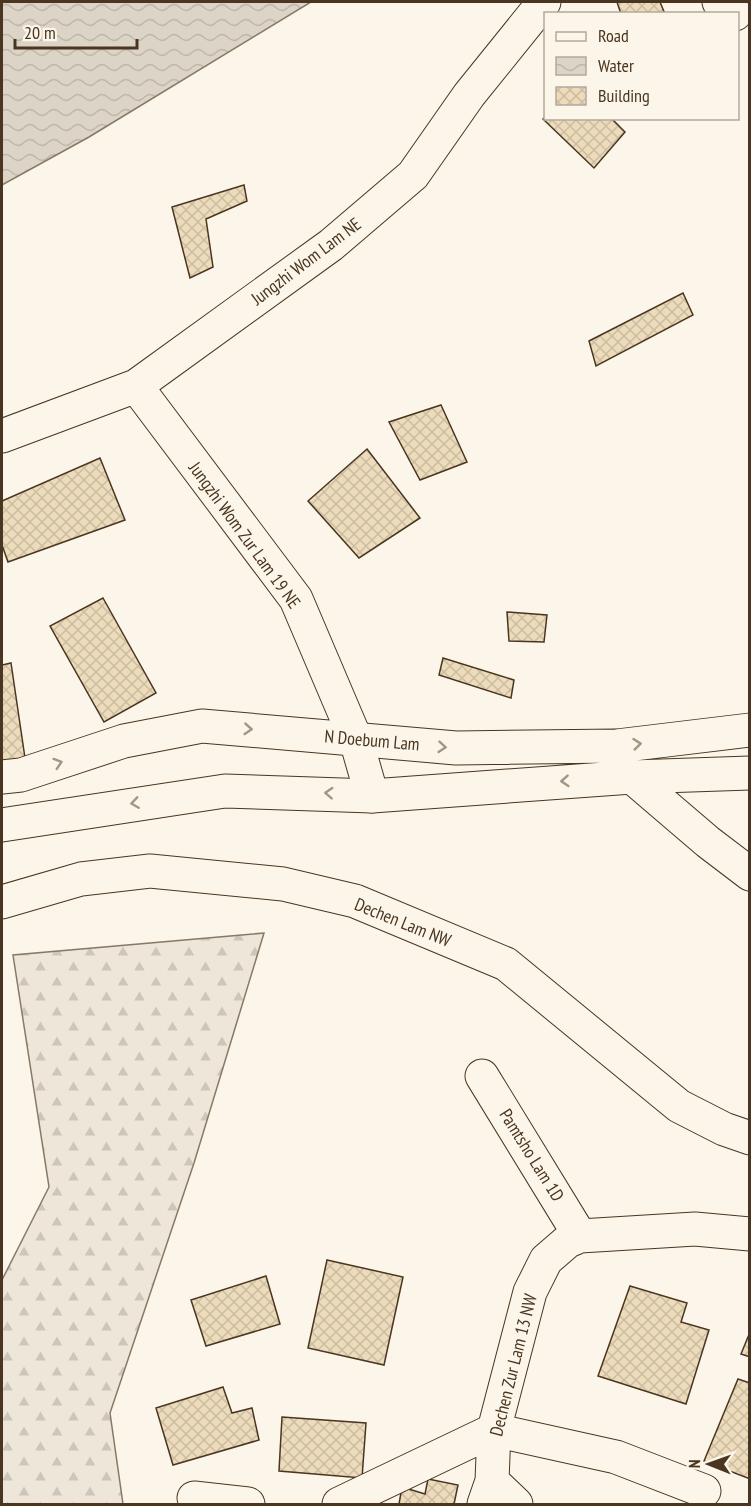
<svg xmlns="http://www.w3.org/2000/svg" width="751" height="1506" font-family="'PT Sans Narrow',sans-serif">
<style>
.forest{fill:url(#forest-firs);stroke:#887966;stroke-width:1.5}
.water{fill:url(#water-waves);stroke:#887966;stroke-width:1.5}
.building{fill:url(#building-cross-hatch);stroke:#4a3520;stroke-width:1.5}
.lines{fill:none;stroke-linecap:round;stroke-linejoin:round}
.minor-casing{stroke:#4a3520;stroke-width:35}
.major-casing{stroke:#4a3520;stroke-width:35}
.minor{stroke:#fbf6e9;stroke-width:33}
.major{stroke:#fbf6e9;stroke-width:33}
.oneway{stroke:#a29684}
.labels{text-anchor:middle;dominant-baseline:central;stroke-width:4.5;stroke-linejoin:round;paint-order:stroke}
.street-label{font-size:18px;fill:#4a3520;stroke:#fbf6e9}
</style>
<defs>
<pattern id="forest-firs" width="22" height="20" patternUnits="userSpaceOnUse" patternTransform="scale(1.5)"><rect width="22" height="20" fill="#ede6d9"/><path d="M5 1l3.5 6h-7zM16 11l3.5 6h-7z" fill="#cdc6ba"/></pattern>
<pattern id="water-waves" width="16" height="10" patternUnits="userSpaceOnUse" patternTransform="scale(1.5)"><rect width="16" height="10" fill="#dcd4c6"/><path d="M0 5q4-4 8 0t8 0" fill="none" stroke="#beb7aa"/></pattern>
<pattern id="building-cross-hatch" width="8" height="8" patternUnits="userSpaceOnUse" patternTransform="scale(1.5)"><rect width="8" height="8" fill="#ecdcbc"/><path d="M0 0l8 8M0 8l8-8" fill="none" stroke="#ccbda1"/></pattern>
</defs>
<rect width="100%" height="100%" fill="#fbf6e9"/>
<path class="forest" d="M264,933l-70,230 -84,250 13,91h-121v-224l47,-93 -36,-232z"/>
<path class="water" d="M2,2h309l-222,135 -87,48z"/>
<path class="building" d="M617,2h43l5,12h-44z
M546,116v2h65l14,14 -31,36 -51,-49z
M244,185l3,16 -41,18 7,48 -23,11 -18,-71z
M683,293l10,22 -97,51 -7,-25z
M441,405l26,57 -47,18 -31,-58z
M367,449l53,69 -61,40 -51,-57z
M100,458l25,62 -117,42 -6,-17v-44z
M103,598l53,95 -52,29 -54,-96z
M507,612l40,3 -3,27 -35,-1z
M443,658l71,22 -3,18 -72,-23z
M11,663l14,95 -23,3v-96z
M327,1260l76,17 -19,88 -76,-17z
M266,1276l14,48 -74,22 -15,-46z
M630,1286l57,17 -6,19 28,8 -23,74 -88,-28z
M750,1332v25l-9,-3z
M738,1379l12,4v96l-46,-18z
M223,1387l9,26 20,-5 7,32 -86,25 -17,-57z
M282,1417l84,6 -4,55 -83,-7z
M428,1479l30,6 -4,19h-55l3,-17 23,7z"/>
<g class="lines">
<defs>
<path id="minor" d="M719,2l16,12
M136,386l160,213 60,141 16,56
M2,436l134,-50 195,-141 82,-70 56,-80 75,-93
M632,777l76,65 42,32
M2,902l79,-23 69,-8 133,13 72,17 151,63 173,142 45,23 26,9
M482,1076l98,160
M492,1481l24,23
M194,1498l54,6
M339,1504l155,-74 122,27 88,34
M484,1504l8,-23 2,-51 36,-138 16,-32 22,-19 12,-5 115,-7 55,5"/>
<path id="major" d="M2,777l19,-2 103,-34 78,-15 254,22 161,-2 133,-16
M2,825l223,-34 147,5 260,-19 118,-4"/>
</defs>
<use href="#minor" class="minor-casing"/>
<use href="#major" class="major-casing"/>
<use href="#minor" class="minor"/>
<use href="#major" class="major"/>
</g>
<defs><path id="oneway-chevron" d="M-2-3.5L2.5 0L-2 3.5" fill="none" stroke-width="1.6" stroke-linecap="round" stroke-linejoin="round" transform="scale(1.5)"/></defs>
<g class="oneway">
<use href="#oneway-chevron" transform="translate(248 729) rotate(4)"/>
<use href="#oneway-chevron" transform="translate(637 744) rotate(-6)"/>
<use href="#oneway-chevron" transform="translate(442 747) rotate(5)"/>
<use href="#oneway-chevron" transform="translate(58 763) rotate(-18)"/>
<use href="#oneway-chevron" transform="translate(565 781) rotate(176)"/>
<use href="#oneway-chevron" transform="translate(329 793) rotate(-177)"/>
<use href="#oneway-chevron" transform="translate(135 803) rotate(172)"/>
</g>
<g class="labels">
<g class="street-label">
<text transform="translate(306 261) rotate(-37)">Jungzhi Wom Lam NE</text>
<text transform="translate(245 535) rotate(54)">Jungzhi Wom Zur Lam 19 NE</text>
<text transform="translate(372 740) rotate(5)">N Doebum Lam</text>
<text transform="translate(403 922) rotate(22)">Dechen Lam NW</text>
<text transform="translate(532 1155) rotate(58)">Pamtsho Lam 1D</text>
<text transform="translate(513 1365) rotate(-76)">Dechen Zur Lam 13 NW</text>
</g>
</g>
<rect width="751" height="1506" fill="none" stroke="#4a3520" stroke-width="6"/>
<rect x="544" y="12" width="195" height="108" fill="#fbf6e9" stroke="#b4a999" stroke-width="1.5"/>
<rect x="556" y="32" width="30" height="9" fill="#fbf6e9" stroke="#b4a999" stroke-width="1.5"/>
<text x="598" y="42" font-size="18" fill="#4a3520">Road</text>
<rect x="556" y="57" width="30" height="18" fill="url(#water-waves)" stroke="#b4a999" stroke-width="1.5"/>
<text x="598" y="72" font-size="18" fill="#4a3520">Water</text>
<rect x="556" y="87" width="30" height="18" fill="url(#building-cross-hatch)" stroke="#b4a999" stroke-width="1.5"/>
<text x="598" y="102" font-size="18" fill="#4a3520">Building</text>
<g transform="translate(709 1464) rotate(271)" stroke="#fbf6e9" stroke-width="4.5" paint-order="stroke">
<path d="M0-4.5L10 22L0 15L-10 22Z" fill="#4a3520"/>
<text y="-9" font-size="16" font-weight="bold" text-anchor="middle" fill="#4a3520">N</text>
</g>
<path d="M15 39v9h122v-9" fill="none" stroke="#4a3520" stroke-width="3"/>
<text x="24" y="39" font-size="18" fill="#4a3520" stroke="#fbf6e9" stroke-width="4.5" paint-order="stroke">20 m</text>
</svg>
